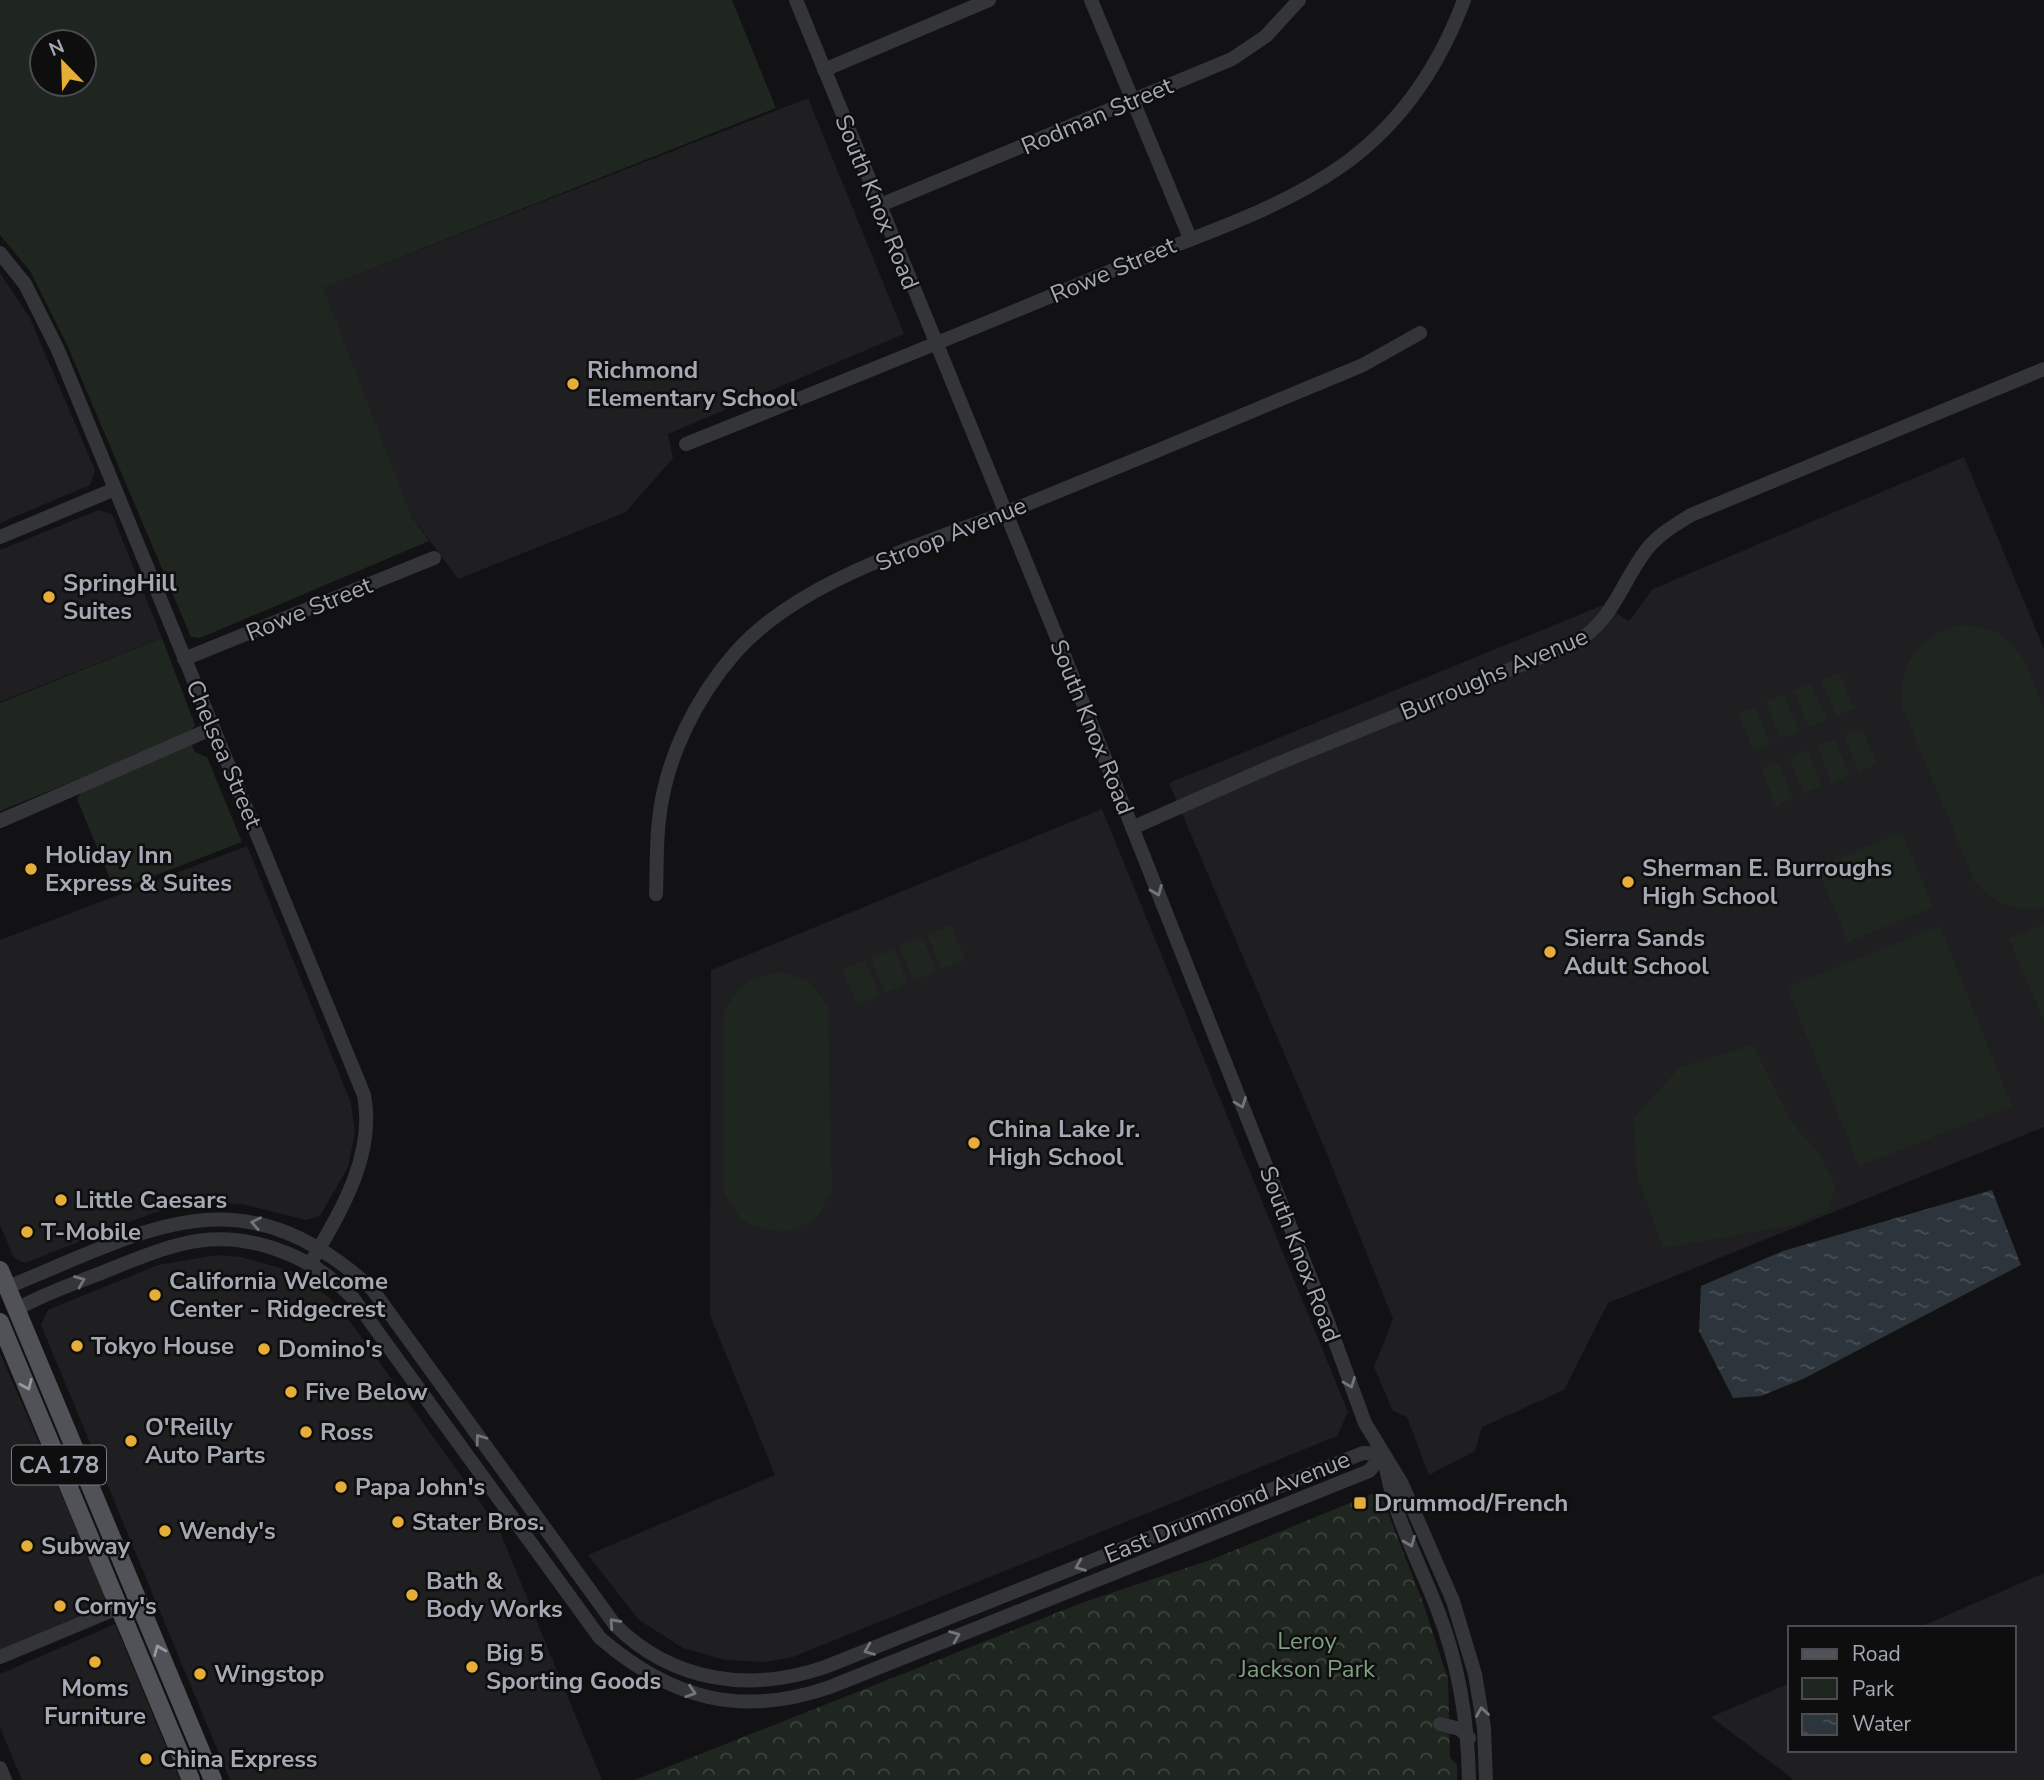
<svg xmlns="http://www.w3.org/2000/svg" width="2044" height="1780" font-family="'Nunito Sans',sans-serif">
<style>
.built{fill:#1f1f21}
.green{fill:#1f2620;fill-rule:evenodd}
.forest{fill:url(#forest-crowns)}
.water{fill:url(#water-ripples)}
.lines{fill:none;stroke-linecap:round;stroke-linejoin:round}
.minor{stroke:#343539;stroke-width:14}
.major{stroke:#505257;stroke-width:18}
.oneway{stroke:#72757d}
.oneway2{stroke:#9498a1}
.poi-dot{fill:#e6ad39;stroke:#0e0e0f;stroke-width:2.5}
.labels{text-anchor:middle;dominant-baseline:central;stroke-width:5;stroke-linejoin:round;paint-order:stroke}
.shield{fill:#0e0e0f;stroke:#787a82;stroke-width:2}
.shield-label{font-size:23px;font-weight:bold;fill:#a5a9b4}
.street-label{font-size:24px;fill:#a5a9b4;stroke:#0e0e0f}
.poi-label{font-size:24px;font-weight:bold;fill:#a5a9b4;stroke:#0e0e0f;text-anchor:start}
.park-label{font-size:24px;fill:#7d9e7f;stroke:#0e0e0f}
</style>
<defs>
<pattern id="forest-crowns" width="20" height="18" patternUnits="userSpaceOnUse" patternTransform="scale(1.75)"><rect width="20" height="18" fill="#1f2620"/><path d="M2 6a3 3 0 1 1 6 0M12 15a3 3 0 1 1 6 0" fill="none" stroke="#3d433e"/></pattern>
<pattern id="water-ripples" width="26" height="14" patternUnits="userSpaceOnUse" patternTransform="scale(1.75)"><rect width="26" height="14" fill="#2d353c"/><path d="M2 4q2-2 4 0t4 0M15 11q2-2 4 0t4 0" fill="none" stroke="#484f56"/></pattern>
</defs>
<rect width="100%" height="100%" fill="#121214"/>
<path class="built" d="M808,98l96,236 -236,100 5,24 -47,54 -168,67 -46,-62 -90,-229z
M0,273l30,45 65,152 -5,15 -90,38z
M1964,457l80,192v478l-436,176 -44,87 -82,37 -7,24 -46,24 -22,-58 -14,-6 -19,-44 19,-48 -66,-165 -158,-371 434,-178 26,16 24,-32z
M99,510l13,4 50,124 -162,64v-152z
M1102,809l246,603 -11,24 -544,221 -29,5 -39,-2 -42,-12 -44,-28 -51,-65 187,-80 -65,-160 1,-345z
M247,846l104,257 4,29 -7,35 -28,49 -14,4 -64,-16 -27,-1 -38,4 -27,7 -125,49 -11,-5 -14,-33v-285z
M217,1255l24,2 50,14 39,27 19,22 149,207 104,253h-372l-189,-455 7,-15 110,-45z
M0,1353l106,244 -3,9 -103,44z
M2044,1573v207h-250l-83,-63 79,-34v67h224v-122h-96z
M115,1624l65,156h-158l-22,-52v-54z"/>
<path class="green" d="M0,0h732l44,108 -453,180 89,229 17,24 -229,97 -9,-1 -123,-290 -38,-76 -30,-36zM42,42h42v42h-42z
M1960,625l20,2 18,6 16,13 11,16 19,46v199c-29,6 -49,-4 -69,-25l-72,-173c-6,-44 14,-73 57,-84z
M162,638l33,87 -6,9 -189,77v-108z
M1839,673l15,36 -18,7 -15,-36z
M1811,684l16,36 -18,7 -15,-36z
M1784,695l15,36 -18,8 -15,-37z
M1755,707l15,36 -17,7 -15,-36z
M1862,728l15,36 -18,8 -15,-37z
M1834,739l16,36 -18,8 -15,-37z
M191,744l4,8 12,5 35,85 -127,49 -38,-92 9,-14z
M1807,750l15,36 -18,8 -15,-36z
M1778,762l15,36 -17,8 -15,-37z
M1902,832l31,75 -85,35 -31,-75z
M2044,924v97l-35,-82z
M951,925l14,35 -23,9 -15,-34z
M1940,926l72,180 -153,60 -72,-179z
M922,937l15,34 -23,10 -15,-35z
M894,949l14,34 -23,10 -14,-35z
M865,960l15,35 -23,10 -15,-35z
M782,972l28,10 18,25 4,184 -17,29 -30,12 -30,-5 -14,-8 -17,-26v-180c15,-30 26,-35 58,-41z
M1753,1045l38,77 28,31 17,34 -9,24 -34,14 -130,23 -26,-73 -3,-57 46,-51z"/>
<path class="forest" d="M1372,1494l11,6 39,100 26,79 2,79 7,6v16h-822l449,-178 129,-43z"/>
<path class="water" d="M1992,1190l29,75 -218,114 -42,17 -28,2 -34,-67 2,-45 82,-35z"/>
<g class="lines">
<path class="minor" d="M796,0l266,650 264,667 39,106 37,61 51,117 22,73 9,54 2,52
M1091,0l99,238
M824,70l165,-70
M878,206l354,-147 34,-23 33,-36
M0,253l25,31 33,66 306,745c12,61 -25,119 -54,169
M686,444c146,-58 292,-117 437,-178 72,-30 152,-54 217,-99 59,-41 99,-100 124,-167
M0,537l115,-48
M184,659l250,-101
M0,821l213,-93
M1132,828l140,-62 301,-122c41,-23 47,-60 74,-95 12,-15 28,-24 44,-34l353,-146
M656,894c1,-24 0,-50 3,-74 6,-60 36,-121 76,-167 68,-77 196,-110 290,-148 113,-46 225,-93 338,-140l57,-32
M8,1287c141,-58 233,-118 364,2l243,336c58,57 134,68 210,42l538,-214 21,1
M17,1309c28,-16 59,-26 89,-38 25,-10 50,-21 76,-27 61,-16 128,10 171,54l247,340c71,61 141,80 230,49l539,-216 15,-17
M1385,1459c6,53 34,102 53,152 21,54 30,111 31,169
M0,1657l120,-50
M1440,1724l20,5 9,9
M0,1768l5,12"/>
<path class="major" d="M0,1270l213,510
M0,1322l191,458"/>
</g>
<defs><path id="oneway-chevron" d="M-2-3.5L2.5 0L-2 3.5" fill="none" stroke-width="1.6" stroke-linecap="round" stroke-linejoin="round" transform="scale(1.75)"/></defs>
<g class="oneway">
<use href="#oneway-chevron" transform="translate(1157 891) rotate(68)"/>
<use href="#oneway-chevron" transform="translate(1241 1103) rotate(69)"/>
<use href="#oneway-chevron" transform="translate(256 1223) rotate(-169)"/>
<use href="#oneway-chevron" transform="translate(80 1281) rotate(-22)"/>
<use href="#oneway-chevron" transform="translate(1350 1383) rotate(69)"/>
<use href="#oneway-chevron" transform="translate(480 1439) rotate(-126)"/>
<use href="#oneway-chevron" transform="translate(1410 1542) rotate(68)"/>
<use href="#oneway-chevron" transform="translate(1080 1566) rotate(158)"/>
<use href="#oneway-chevron" transform="translate(614 1623) rotate(-132)"/>
<use href="#oneway-chevron" transform="translate(955 1636) rotate(-22)"/>
<use href="#oneway-chevron" transform="translate(869 1650) rotate(158)"/>
<use href="#oneway-chevron" transform="translate(691 1692) rotate(18)"/>
<use href="#oneway-chevron" transform="translate(1482 1712) rotate(-99)"/>
</g>
<g class="oneway2">
<use href="#oneway-chevron" transform="translate(27 1385) rotate(67)"/>
<use href="#oneway-chevron" transform="translate(159 1650) rotate(-112)"/>
</g>
<g class="poi-dot">
<circle cx="573" cy="384" r="7"/>
<circle cx="49" cy="597" r="7"/>
<circle cx="31" cy="869" r="7"/>
<circle cx="1628" cy="882" r="7"/>
<circle cx="1550" cy="952" r="7"/>
<circle cx="974" cy="1143" r="7"/>
<circle cx="61" cy="1200" r="7"/>
<circle cx="27" cy="1232" r="7"/>
<circle cx="155" cy="1295" r="7"/>
<circle cx="77" cy="1346" r="7"/>
<circle cx="264" cy="1349" r="7"/>
<circle cx="291" cy="1392" r="7"/>
<circle cx="306" cy="1432" r="7"/>
<circle cx="131" cy="1441" r="7"/>
<circle cx="341" cy="1487" r="7"/>
<rect x="1353" y="1496" width="14" height="14" rx="3.5"/>
<circle cx="398" cy="1522" r="7"/>
<circle cx="165" cy="1531" r="7"/>
<circle cx="27" cy="1546" r="7"/>
<circle cx="412" cy="1595" r="7"/>
<circle cx="60" cy="1606" r="7"/>
<circle cx="95" cy="1662" r="7"/>
<circle cx="472" cy="1667" r="7"/>
<circle cx="200" cy="1674" r="7"/>
<circle cx="146" cy="1759" r="7"/>
</g>
<g class="labels">
<rect class="shield" x="12" y="1445.5" width="94" height="39" rx="5"/>
<g class="shield-label">
<text x="59" y="1465">CA 178</text>
</g>
<g class="street-label">
<text transform="translate(1097 116) rotate(-23)">Rodman Street</text>
<text transform="translate(877 202) rotate(68)">South Knox Road</text>
<text transform="translate(1113 270) rotate(-23)">Rowe Street</text>
<text transform="translate(951 534) rotate(-22)">Stroop Avenue</text>
<text transform="translate(309 609) rotate(-22)">Rowe Street</text>
<text transform="translate(1494 674) rotate(-23)">Burroughs Avenue</text>
<text transform="translate(1092 727) rotate(68)">South Knox Road</text>
<text transform="translate(224 754) rotate(67)">Chelsea Street</text>
<text transform="translate(1300 1254) rotate(69)">South Knox Road</text>
<text transform="translate(1227 1507) rotate(-22)">East Drummond Avenue</text>
</g>
<g class="poi-label">
<text x="587" y="370">Richmond<tspan x="587" dy="28">Elementary School</tspan></text>
<text x="63" y="583">SpringHill<tspan x="63" dy="28">Suites</tspan></text>
<text x="45" y="855">Holiday Inn<tspan x="45" dy="28">Express &amp; Suites</tspan></text>
<text x="1642" y="868">Sherman E. Burroughs<tspan x="1642" dy="28">High School</tspan></text>
<text x="1564" y="938">Sierra Sands<tspan x="1564" dy="28">Adult School</tspan></text>
<text x="988" y="1129">China Lake Jr.<tspan x="988" dy="28">High School</tspan></text>
<text x="75" y="1200">Little Caesars</text>
<text x="41" y="1232">T-Mobile</text>
<text x="169" y="1281">California Welcome<tspan x="169" dy="28">Center - Ridgecrest</tspan></text>
<text x="91" y="1346">Tokyo House</text>
<text x="278" y="1349">Domino's</text>
<text x="305" y="1392">Five Below</text>
<text x="145" y="1427">O'Reilly<tspan x="145" dy="28">Auto Parts</tspan></text>
<text x="320" y="1432">Ross</text>
<text x="355" y="1487">Papa John's</text>
<text x="1374" y="1503">Drummod/French</text>
<text x="412" y="1522">Stater Bros.</text>
<text x="179" y="1531">Wendy's</text>
<text x="41" y="1546">Subway</text>
<text x="426" y="1581">Bath &amp;<tspan x="426" dy="28">Body Works</tspan></text>
<text x="74" y="1606">Corny's</text>
<text x="486" y="1653">Big 5<tspan x="486" dy="28">Sporting Goods</tspan></text>
<text x="214" y="1674">Wingstop</text>
<text x="95" y="1688" text-anchor="middle">Moms<tspan x="95" dy="28">Furniture</tspan></text>
<text x="160" y="1759">China Express</text>
</g>
<g class="park-label">
<text x="1307" y="1641">Leroy<tspan x="1307" dy="28">Jackson Park</tspan></text>
</g>
</g>
<rect x="1788" y="1626" width="228" height="126" fill="#0e0e0f" stroke="#4a4c51" stroke-width="2"/>
<rect x="1802" y="1649" width="35" height="10" fill="#505257" stroke="#4a4c51" stroke-width="2"/>
<text x="1852" y="1661" font-size="21" fill="#a5a9b4">Road</text>
<rect x="1802" y="1678" width="35" height="21" fill="#1f2620" stroke="#4a4c51" stroke-width="2"/>
<text x="1852" y="1696" font-size="21" fill="#a5a9b4">Park</text>
<rect x="1802" y="1714" width="35" height="21" fill="url(#water-ripples)" stroke="#4a4c51" stroke-width="2"/>
<text x="1852" y="1731" font-size="21" fill="#a5a9b4">Water</text>
<g transform="translate(63 63) rotate(337)"><circle r="33" fill="#0e0e0f" stroke="#4a4c51" stroke-width="2"/>
<path d="M0-5L12 26L0 18L-12 26Z" fill="#e6ad39"/>
<text y="-10" font-size="19" font-weight="bold" text-anchor="middle" fill="#a5a9b4">N</text>
</g>
</svg>
